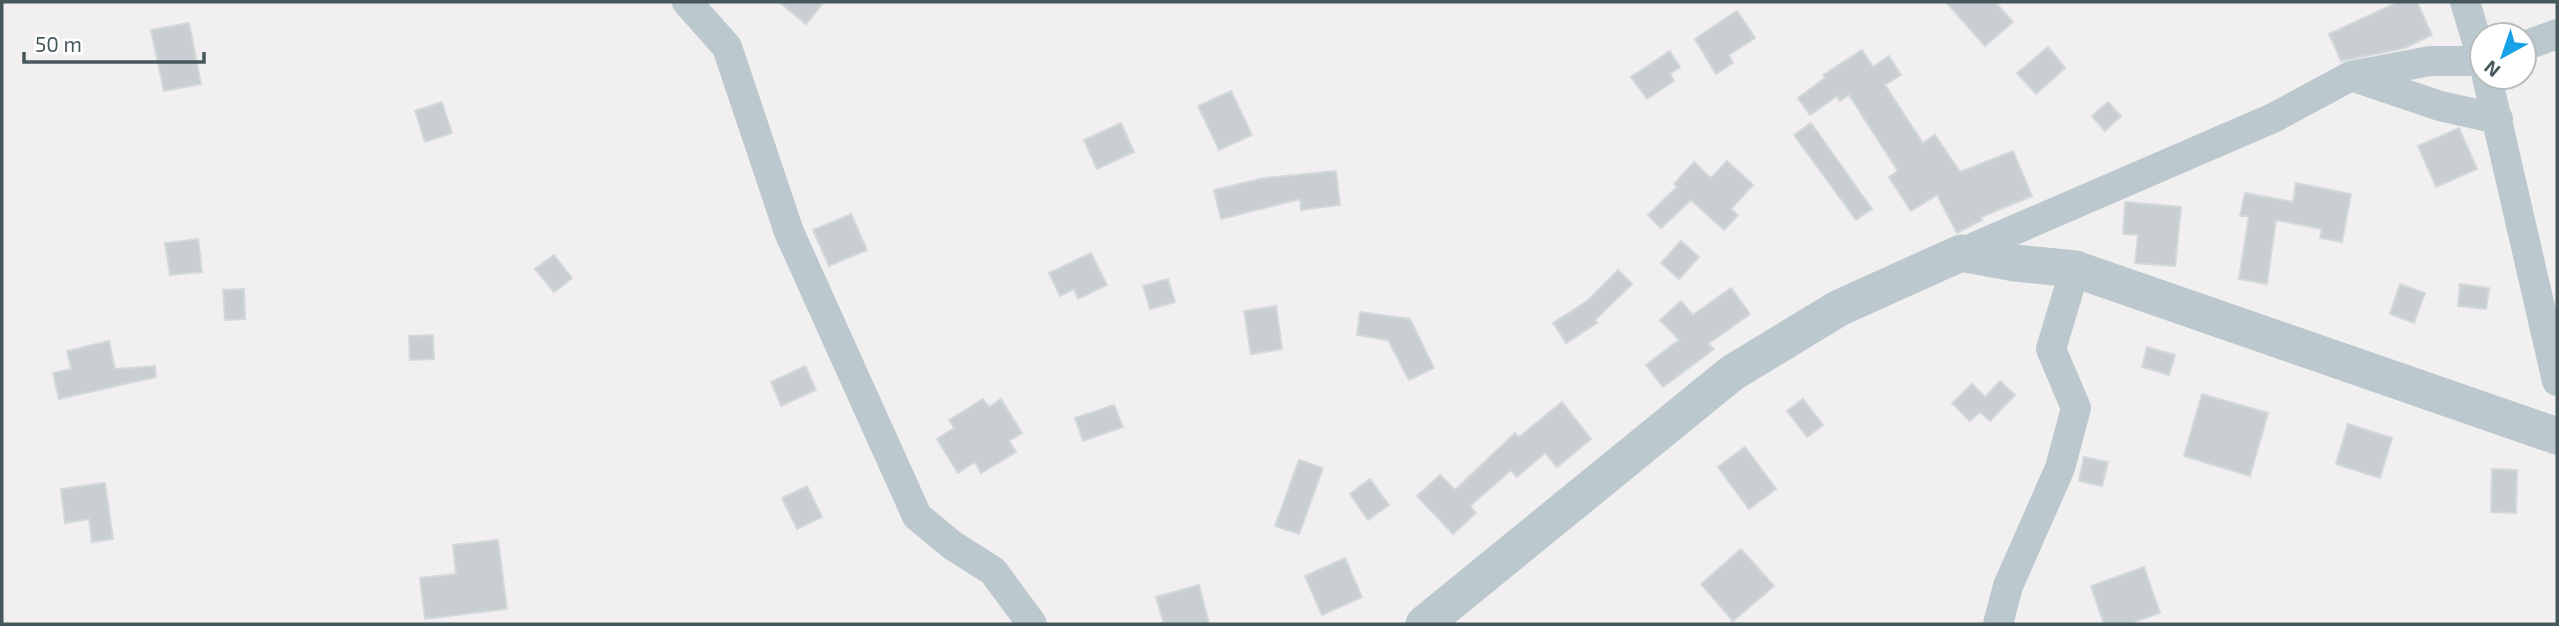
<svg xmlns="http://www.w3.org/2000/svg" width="2559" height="626" font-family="'Exo 2',sans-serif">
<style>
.building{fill:#c9ced2;stroke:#d3d8db;stroke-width:2}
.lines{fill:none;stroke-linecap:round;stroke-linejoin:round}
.minor{stroke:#bbc8cd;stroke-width:30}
.tertiary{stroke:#bbc8cd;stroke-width:37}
</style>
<rect width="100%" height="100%" fill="#f2eff0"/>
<path class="building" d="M779,2h45l-18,22z
M1946,2h49l18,20 -28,24z
M2398,2h19l15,33 -27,13 -64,13 -12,-27z
M1737,11l18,27 -26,17 4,8 -17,11 -21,-35z
M189,23l12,61 -37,7 -13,-61z
M2048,47l17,21 -29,26 -19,-21z
M1862,50l11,17 16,-11 12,19 -16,10 38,58 12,-8 25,37 53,-21 19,45 -51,21 1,3 -25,13 -20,-38 -26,16 -22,-34 9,-6 -49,-76 -9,6 -3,-5 -27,19 -12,-17 27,-20 -2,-3z
M1670,51l10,16 -10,7 4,7 -27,18 -16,-22z
M1231,91l21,44 -33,15 -21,-44z
M442,102l10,31 -27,9 -10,-31z
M2108,102l13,14 -16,15 -13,-15z
M1121,123l13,29 -37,17 -13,-29z
M1811,123l61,86 -16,11 -62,-85z
M2459,128l18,41 -41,18 -18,-41z
M1727,161l26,24 -22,24 7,6 -14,15 -33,-30 -30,28 -13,-13 29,-28 -3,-3 20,-22 17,16z
M1336,171l4,34 -39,5 -1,-11 -79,20 -7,-29 50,-12z
M2296,183l55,11 -9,48 -22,-4 2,-9 -46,-9 -9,64 -28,-5 10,-63h-9l5,-23 48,9z
M2125,202l56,5 -6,59 -40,-3 3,-28 -15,-1z
M851,214l16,36 -38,16 -16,-36z
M198,239l4,33 -32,3 -5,-32z
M1681,241l18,16 -20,22 -18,-16z
M1091,253l16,32 -29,14 -4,-10 -14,7 -11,-23z
M554,255l18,23 -18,14 -19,-23z
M1618,270l14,14 -37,36 2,3 -31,20 -13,-20 34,-22z
M1168,279l7,23 -25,7 -7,-23z
M2400,284l25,9 -11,30 -24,-9z
M2460,284l29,4 -3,21 -28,-3z
M1731,288l19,26 -42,30 6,5 -51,38 -17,-22 33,-25 -19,-20 21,-19 12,14z
M244,289l1,30 -20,1 -2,-30z
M1276,306l6,43 -31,5 -7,-43z
M1360,312l50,7 24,49 -25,12 -21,-40 -31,-5z
M433,335l1,24 -24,1 -1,-24z
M109,341l6,28 40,-3 1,11 -97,22 -6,-26 18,-4 -4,-18z
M2147,347l28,8 -6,20 -27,-8z
M805,366l11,24 -35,16 -10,-24z
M2000,381l15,14 -25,26 -10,-9 -10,9 -18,-18 20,-19 13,13z
M2202,394l66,19 -18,63 -66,-20z
M983,399l6,8 12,-8 21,34 -13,8 7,11 -35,21 -6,-11 -17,11 -21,-34 17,-11 -5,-8z
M1803,399l20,26 -16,12 -20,-26z
M1562,402l29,37 -34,28 -12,-14 -28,24 -6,-7 -41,36 6,7 -23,21 -36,-38 23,-21 15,15 60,-57 4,4z
M1114,405l9,22 -40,14 -8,-23z
M2348,424l44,14 -12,40 -44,-14z
M1745,447l31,42 -27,20 -31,-42z
M2084,457l24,5 -6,24 -23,-5z
M1299,460l24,8 -24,66 -24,-8z
M2492,469l25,1 -1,43 -25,-1z
M1370,479l19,26 -21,15 -18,-26z
M105,483l8,56 -21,3 -3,-23 -24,4 -4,-34z
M807,486l15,31 -25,12 -15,-31z
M498,540l9,69 -82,10 -5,-41 36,-4 -3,-29z
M1741,549l33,37 -41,35 -32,-37z
M1345,558l17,39 -40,18 -17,-39z
M2144,567l16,46 -31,11h-25l-13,-38z
M1199,585l10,39h-45l-8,-27z"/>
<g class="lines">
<path class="minor" d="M687,2l40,45 62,185 128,284 35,29 41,26 39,53
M2465,2l17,56
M2524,46l33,-12
M2354,77l86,29 58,13
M2487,77l70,304
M1961,253l312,-135 78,-42 79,-15h52
M1998,624l10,-38 52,-118 16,-60 -25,-59 24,-80"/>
<path class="tertiary" d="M1424,624l308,-251 107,-65 122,-55 54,10 60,6 482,167"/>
</g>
<rect width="2559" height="626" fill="none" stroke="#47585d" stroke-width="7"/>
<g transform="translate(2503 56) rotate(220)"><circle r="33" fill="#ffffff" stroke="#b5bcbe" stroke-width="2"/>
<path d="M0-5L12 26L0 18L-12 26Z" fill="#16a2e5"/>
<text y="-10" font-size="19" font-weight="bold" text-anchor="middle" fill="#47585d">N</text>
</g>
<path d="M24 52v10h180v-10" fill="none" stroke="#47585d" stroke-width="3.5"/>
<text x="35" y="52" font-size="21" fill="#47585d" stroke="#ffffff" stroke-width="5" paint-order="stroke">50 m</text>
</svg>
